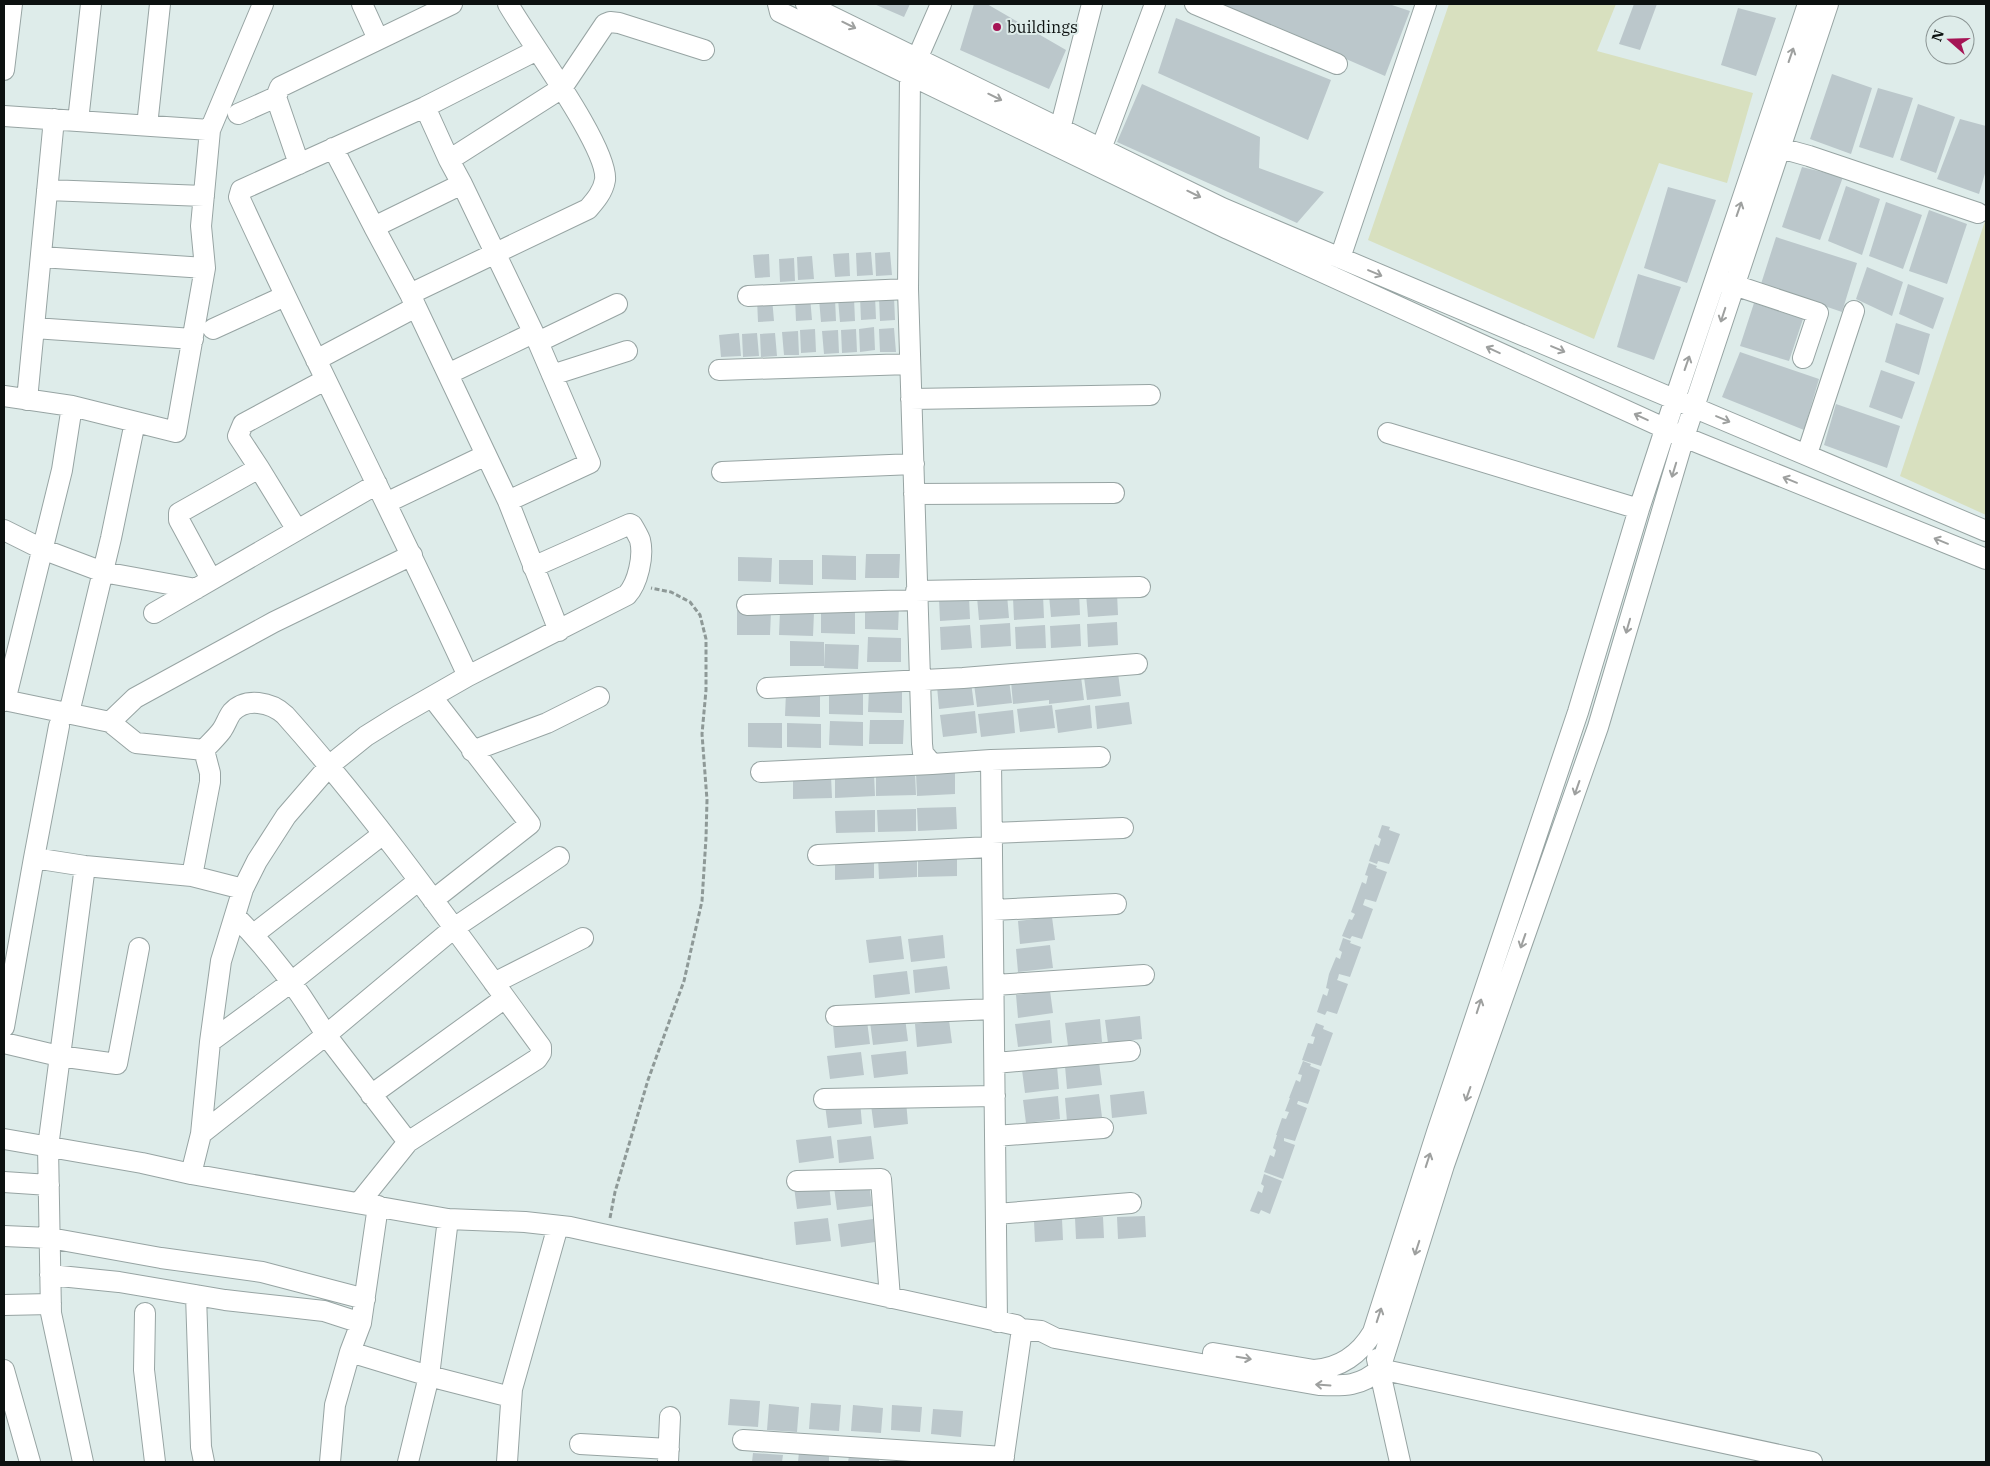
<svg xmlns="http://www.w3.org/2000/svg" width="1990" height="1466" font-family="'IBM Plex Serif',serif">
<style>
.green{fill:#d8e0bf}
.building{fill:#bbc7cb}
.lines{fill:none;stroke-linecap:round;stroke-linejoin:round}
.minor-casing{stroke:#97a4a3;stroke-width:22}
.path{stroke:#8e9997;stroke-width:3;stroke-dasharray:5 2.5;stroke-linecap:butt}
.minor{stroke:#fff;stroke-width:20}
.oneway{stroke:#9ea09f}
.poi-dot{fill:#a51455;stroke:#deecea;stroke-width:2}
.labels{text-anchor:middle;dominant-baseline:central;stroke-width:4;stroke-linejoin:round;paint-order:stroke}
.poi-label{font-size:16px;fill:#0c1110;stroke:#deecea;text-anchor:start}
</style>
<rect width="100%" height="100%" fill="#deecea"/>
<path class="green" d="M1449,4h167l-19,47 156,42 -26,90 -68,-20 -65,176 -226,-99z
M1986,218v297l-86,-39z"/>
<path class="building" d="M874,4h36l-6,13z
M974,4h13l79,46 -17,39 -89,-39z
M1220,4h169l21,7 -25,65z
M1634,4h23l-17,46 -21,-6z
M1738,8l38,10 -20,58 -35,-11z
M1176,18l155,62 -23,60 -150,-67z
M1832,74l40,14 -21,66 -41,-15z
M1142,84l118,53 -1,31 65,24 -27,31 -180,-81z
M1878,88l35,10 -20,60 -34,-11z
M1918,104l37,13 -19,56 -36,-13z
M1960,119l26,7v44l-7,24 -42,-15z
M1802,167l41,10 -23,63 -38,-13z
M1846,186l34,13 -18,56 -34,-14z
M1668,187l48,13 -29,83 -43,-15z
M1886,202l36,13 -19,54 -34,-13z
M1929,210l38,14 -20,60 -38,-13z
M1776,237l81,26 -15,49 -81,-28z
M871,252l2,23 -16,1 -1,-23z
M890,252l2,23 -16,1 -1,-23z
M849,253l1,23 -15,1 -2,-23z
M769,254l1,23 -15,1 -2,-23z
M812,256l2,23 -16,1 -1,-23z
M794,258l1,23 -15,1 -1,-23z
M1867,267l36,15 -11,34 -36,-17z
M1638,274l43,13 -27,73 -37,-13z
M1908,284l36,14 -11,31 -34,-15z
M875,296l1,23 -15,1 -1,-23z
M810,297l2,23 -16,1 -1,-23z
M894,297l1,23 -15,1 -1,-23z
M772,298l2,23 -16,1 -1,-23z
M835,298l1,23 -15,1 -2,-23z
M854,298l1,23 -15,1 -2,-23z
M1754,303l49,16 -14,42 -49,-15z
M1896,323l34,11 -11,41 -34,-13z
M874,327l1,23 -15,2 -1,-23z
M894,328l2,24h-16l-1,-23z
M815,329l1,23 -15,1 -1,-23z
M856,329l1,23 -15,1 -1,-23z
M838,330l1,23 -15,1 -2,-23z
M798,331l1,24h-15l-2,-23z
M739,333l2,23 -20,1 -2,-22z
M757,333l2,23 -16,1 -1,-23z
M775,333l2,23 -16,1 -1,-23z
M1740,352l79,27 -15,51 -82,-33z
M1881,370l34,12 -13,37 -33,-12z
M1836,404l64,22 -13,42 -63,-23z
M866,554h34l-1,24h-34z
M822,555l34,1v24l-34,-1z
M738,557l34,1 -1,24 -33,-1z
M779,560h34v25l-34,-1z
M1079,592l1,23 -29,2 -2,-22z
M1117,593l1,22 -30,2 -2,-23z
M1007,595l2,23 -30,2 -2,-23z
M1043,595l1,23 -30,2 -1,-22z
M969,597l1,22 -30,2 -1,-22z
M865,605l34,1 -1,24 -33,-1z
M821,609l34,1v24l-34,-1z
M737,610l34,1 -1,24h-33z
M780,611l34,1 -1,24 -34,-1z
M1117,622l1,23 -30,2 -1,-23z
M1010,623l1,23 -30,2 -1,-23z
M1080,624l1,22 -30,2 -1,-22z
M970,625l2,23 -31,2 -1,-23z
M1045,625l1,23 -30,1 -1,-22z
M868,637l33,1v24h-34z
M790,641l34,1v24h-34z
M825,644l34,1 -1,24 -34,-1z
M1118,673l3,23 -34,4 -3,-23z
M1081,677l3,23 -35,4v-4l-36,4 -2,-23z
M1009,680l3,23 -35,4 -3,-23z
M971,682l3,23 -35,4 -2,-23z
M869,688l33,1v24l-34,-1z
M829,690l34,1v24l-34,-1z
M786,692l34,1v24l-35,-1z
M1129,702l3,22 -35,5 -2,-23z
M1052,705l3,23 -35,4 -3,-23z
M1090,705l2,23 -34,5 -3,-23z
M1013,710l2,23 -34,4 -3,-23z
M975,711l2,22 -34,4 -3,-22z
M870,720h34l-1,24h-34z
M830,721l33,1v24l-34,-1z
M748,723h34v25l-34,-1z
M787,723l34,1v24l-34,-1z
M955,772v22l-38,2 -1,-23z
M915,773l1,22 -40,1v-22z
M874,774l1,22 -40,2v-23z
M831,776l1,22 -39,1v-22z
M956,807l1,22 -39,2 -1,-23z
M916,809v22l-38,1 -1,-22z
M875,810v22l-39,1 -1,-22z
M1382,825l8,2 -1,3 11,4 -11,30 -11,-3 -1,3 -8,-3 6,-17 4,2 2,-7 -3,-2z
M957,853v23l-39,1v-23z
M917,855v22l-38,2 -1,-23z
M874,856v22l-39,2v-23z
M1369,863l8,3 -1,2 11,4 -11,30 -11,-3 -2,6 10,4 -11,30 -10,-3 -2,3 -8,-3 7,-17 3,1 3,-6 -4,-2 11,-30 4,2 2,-8 -3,-1z
M1052,917l3,23 -35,4 -2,-23z
M943,935l2,23 -34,4 -3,-23z
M901,936l3,23 -35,4 -3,-23z
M1343,938l8,3 -1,2 11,4 -11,30 -11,-3 -1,4 -1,2 11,4 -11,30 -10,-3 -2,4 -8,-3 6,-18 4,2 2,-7 -3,-1 3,-14 7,-17 4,2 2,-7 -3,-2z
M1050,945l3,23 -35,4 -2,-23z
M947,966l3,23 -35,4 -2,-23z
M907,971l3,23 -35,4 -2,-23z
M1050,991l3,22 -35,5 -2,-23z
M1140,1016l2,23 -34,4 -3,-23z
M905,1018l3,23 -35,4 -3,-23z
M1100,1019l2,23 -34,4 -3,-23z
M949,1020l3,23 -35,4 -2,-23z
M1050,1020l2,23 -34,4 -3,-23z
M867,1021l3,23 -35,4 -2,-23z
M1316,1023l8,3 -1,3 10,4 -12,33 -19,-6 6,-17 5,1 2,-7 -4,-1z
M906,1051l2,23 -34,4 -3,-23z
M861,1052l3,23 -34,4 -3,-23z
M1303,1061l8,3 -1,2 10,4 -12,34 -19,-6 7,-18 4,2 2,-7 -4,-1z
M1099,1062l3,23 -35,4 -2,-23z
M1057,1066l2,23 -34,4 -3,-23z
M1144,1091l3,23 -35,4 -2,-23z
M1099,1094l3,23 -35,4 -2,-23z
M1058,1096l2,23 -34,4 -3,-23z
M1290,1098l8,3 -1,3 10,4 -12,33 -11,-3v3l11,4 -12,34 -19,-7 6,-17 4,2 2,-7 -3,-2 4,-13h-1l6,-17 4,1 3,-7 -4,-1z
M860,1101l2,23 -34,4 -3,-23z
M906,1101l2,23 -34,4 -3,-23z
M831,1136l3,22 -35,5 -3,-23z
M871,1136l3,23 -35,4 -2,-23z
M1264,1174l18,7 -12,33 -9,-4 -2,4 -9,-3 8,-20 4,2 2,-7 -3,-2z
M829,1183l2,22 -34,4 -3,-22z
M869,1183l3,23 -35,4 -3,-23z
M1145,1216l1,21 -28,2 -1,-22z
M1103,1217l1,21 -28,1 -1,-21z
M828,1218l3,23 -35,4 -2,-23z
M873,1219l2,23 -34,5 -3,-23z
M1062,1219l1,21 -28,2 -1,-21z
M730,1399l30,2 -2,26 -30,-2z
M811,1403l30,2 -2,26 -30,-2z
M769,1404l30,3 -2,25 -30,-2z
M853,1405l30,3 -2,25 -30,-2z
M892,1405l30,2 -2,25 -29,-2z
M933,1409l30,2 -2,26 -30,-3z
M799,1452l30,3v7h-31z
M753,1453l30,2 -1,7h-30z
M849,1456l30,3v3h-31z"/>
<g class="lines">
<defs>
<path id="minor" d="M362,4l16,35
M778,4l2,8 448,217 456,208 302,122
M806,4l416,204 764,323
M941,4l-31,71 -2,214 14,455 1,9 9,11 59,-4 6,562
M1195,4l142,60
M4,70l8,-66
M425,107l24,53 13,24 76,158 52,121 -82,38 51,130
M238,114l38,-17
M4,116l206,14 53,-126
M78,121l13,-117
M147,126l13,-122
M1060,129l32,-125
M333,148l41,79 88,-43
M1780,148l29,8 169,57
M1101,149l54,-145
M449,160l113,-72 43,-64 5,-2 9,1 85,27
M299,164l-23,-67 4,-10 172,-83
M47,190l157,6
M374,227l36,67
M41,257l164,11
M1340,258l86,-254
M1722,281l96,32 -15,45
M748,296l160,-7
M416,307l-6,-13 178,-85c7,-8 15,-17 17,-29 4,-32 -78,-142 -97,-176
M34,328l159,11
M213,329l72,-33
M538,342l79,-38
M316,360l100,-53 92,194
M719,370l191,-6
M448,374l85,-41
M552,375l75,-24
M4,396l68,10 104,26 29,-164 -4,-42 9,-96
M911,399l239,-4
M27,400l27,-281
M1388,433l251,76
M1807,454l47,-143
M259,468l-21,-32 5,-12 82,-44
M722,472l192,-8
M914,494l200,-1
M386,503l100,-48
M4,530l38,19 61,23 93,17
M211,579l-32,-59v-7l80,-45 38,62
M916,591l224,-4
M747,605l169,-5
M154,613l223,-129
M468,676c-74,-161 -155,-318 -229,-479l2,-7 184,-83 112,-57
M767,688l196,-10 174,-14
M432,697l98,127 -97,76
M4,700l106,22 26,21 68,7 6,23v9l-18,94 51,13
M5,701l57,-231 10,-64
M69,713l42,-175 24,-116
M110,722l25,-24 139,-76 138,-67
M204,750c6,-7 13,-13 18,-20 4,-6 6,-13 10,-18 14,-15 39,-10 53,3 93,104 173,219 256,332v6l-4,6 -129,83 -82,-107 128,-107 105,-71
M472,751l75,-28 52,-26
M991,760l109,-3
M761,772l171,-8
M992,833l131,-5
M818,855l174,-8
M34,858l25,-132
M993,910l123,-6
M254,934l129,-100
M494,983l89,-45
M994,985l150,-10
M836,1016l157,-7
M4,1027l30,-169 51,8 107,10
M210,1042l80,-59 128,-102
M4,1043l55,13 58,8 22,-116
M995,1063l135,-12
M371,1095l134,-97
M824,1099l171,-3
M201,1134l125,-99c-25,-42 -56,-84 -91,-119
M995,1136l108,-8
M4,1139l138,24 49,11 257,45 77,3 45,5 446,98 5,4v7l-18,126
M191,1174l10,-40 9,-92 11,-81 22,-72 14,-28 29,-45 44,-51 36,-29 32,-20 70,-40 159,-81c11,-12 17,-39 13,-55 -2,-5 -5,-10 -8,-15l-2,-1 -97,43
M797,1181l84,-2 9,119
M4,1182l45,3
M359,1203l49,-61
M378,1206l-17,117 -11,29 79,24 82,21
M996,1214l135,-11
M4,1236l46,2 111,20 101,14 103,27
M50,1275l69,7 106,18 99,11 37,12
M196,1295l5,152 3,15
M4,1305l47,-1
M145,1313l-1,57 11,92
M1021,1329l20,2 14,7 264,47c25,1 41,2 61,-16l64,-204 154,-438 86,-290 144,-433
M1213,1353l101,17c26,-2 46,-16 59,-38l64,-200 141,-420 61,-203 36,-110 133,-395
M1377,1359l23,103
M1380,1369l432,93
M4,1370l26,92
M743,1440l261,17
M580,1444l89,5
M83,1462l-32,-149 -3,-166 37,-281
M330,1462l5,-57 15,-53
M408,1462l21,-86 19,-157
M507,1462l5,-73 46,-163
M668,1462l2,-45"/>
</defs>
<use href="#minor" class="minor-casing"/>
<path class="path" d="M610,1218l5,-26 33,-112 36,-99 18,-80 4,-63 1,-38 -5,-66 4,-44v-51l-6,-24 -10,-13 -19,-10 -20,-4"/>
<use href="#minor" class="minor"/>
</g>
<defs><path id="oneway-shaft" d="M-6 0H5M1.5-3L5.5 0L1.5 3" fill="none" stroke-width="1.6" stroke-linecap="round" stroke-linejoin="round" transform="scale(1.25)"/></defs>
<g class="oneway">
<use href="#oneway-shaft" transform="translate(849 25) rotate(26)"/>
<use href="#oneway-shaft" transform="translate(1791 55) rotate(-71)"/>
<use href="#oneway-shaft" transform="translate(995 97) rotate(26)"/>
<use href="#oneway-shaft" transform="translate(1194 194) rotate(26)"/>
<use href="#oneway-shaft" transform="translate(1739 209) rotate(-71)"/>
<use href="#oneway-shaft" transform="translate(1375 273) rotate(23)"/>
<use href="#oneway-shaft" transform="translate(1723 315) rotate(108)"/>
<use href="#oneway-shaft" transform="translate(1558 349) rotate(23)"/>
<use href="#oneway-shaft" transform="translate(1493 350) rotate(-155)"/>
<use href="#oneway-shaft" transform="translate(1687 363) rotate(-71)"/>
<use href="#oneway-shaft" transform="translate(1641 417) rotate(-155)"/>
<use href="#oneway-shaft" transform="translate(1723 419) rotate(23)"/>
<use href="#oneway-shaft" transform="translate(1674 470) rotate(107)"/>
<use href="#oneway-shaft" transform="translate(1790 480) rotate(-158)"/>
<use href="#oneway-shaft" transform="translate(1941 541) rotate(-158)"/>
<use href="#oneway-shaft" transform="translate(1628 626) rotate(106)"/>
<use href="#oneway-shaft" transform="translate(1577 788) rotate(109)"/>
<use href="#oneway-shaft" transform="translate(1523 941) rotate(109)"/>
<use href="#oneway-shaft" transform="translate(1479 1006) rotate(-72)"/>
<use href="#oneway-shaft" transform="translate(1468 1094) rotate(109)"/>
<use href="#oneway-shaft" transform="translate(1428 1160) rotate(-72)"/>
<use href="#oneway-shaft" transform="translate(1417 1248) rotate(108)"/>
<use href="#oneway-shaft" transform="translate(1379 1315) rotate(-72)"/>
<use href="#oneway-shaft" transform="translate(1244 1358) rotate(9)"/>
<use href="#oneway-shaft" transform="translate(1323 1385) rotate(-176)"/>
</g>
<circle class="poi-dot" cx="997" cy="27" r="5"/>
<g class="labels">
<g class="poi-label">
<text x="1007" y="27">buildings</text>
</g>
</g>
<rect width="1990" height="1466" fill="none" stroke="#0c1110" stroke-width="10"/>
<g transform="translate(1950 40) rotate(290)"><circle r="24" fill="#deecea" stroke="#8a9493"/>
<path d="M0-4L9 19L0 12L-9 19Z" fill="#a51455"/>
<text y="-8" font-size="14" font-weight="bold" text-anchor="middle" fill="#0c1110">N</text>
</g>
</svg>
